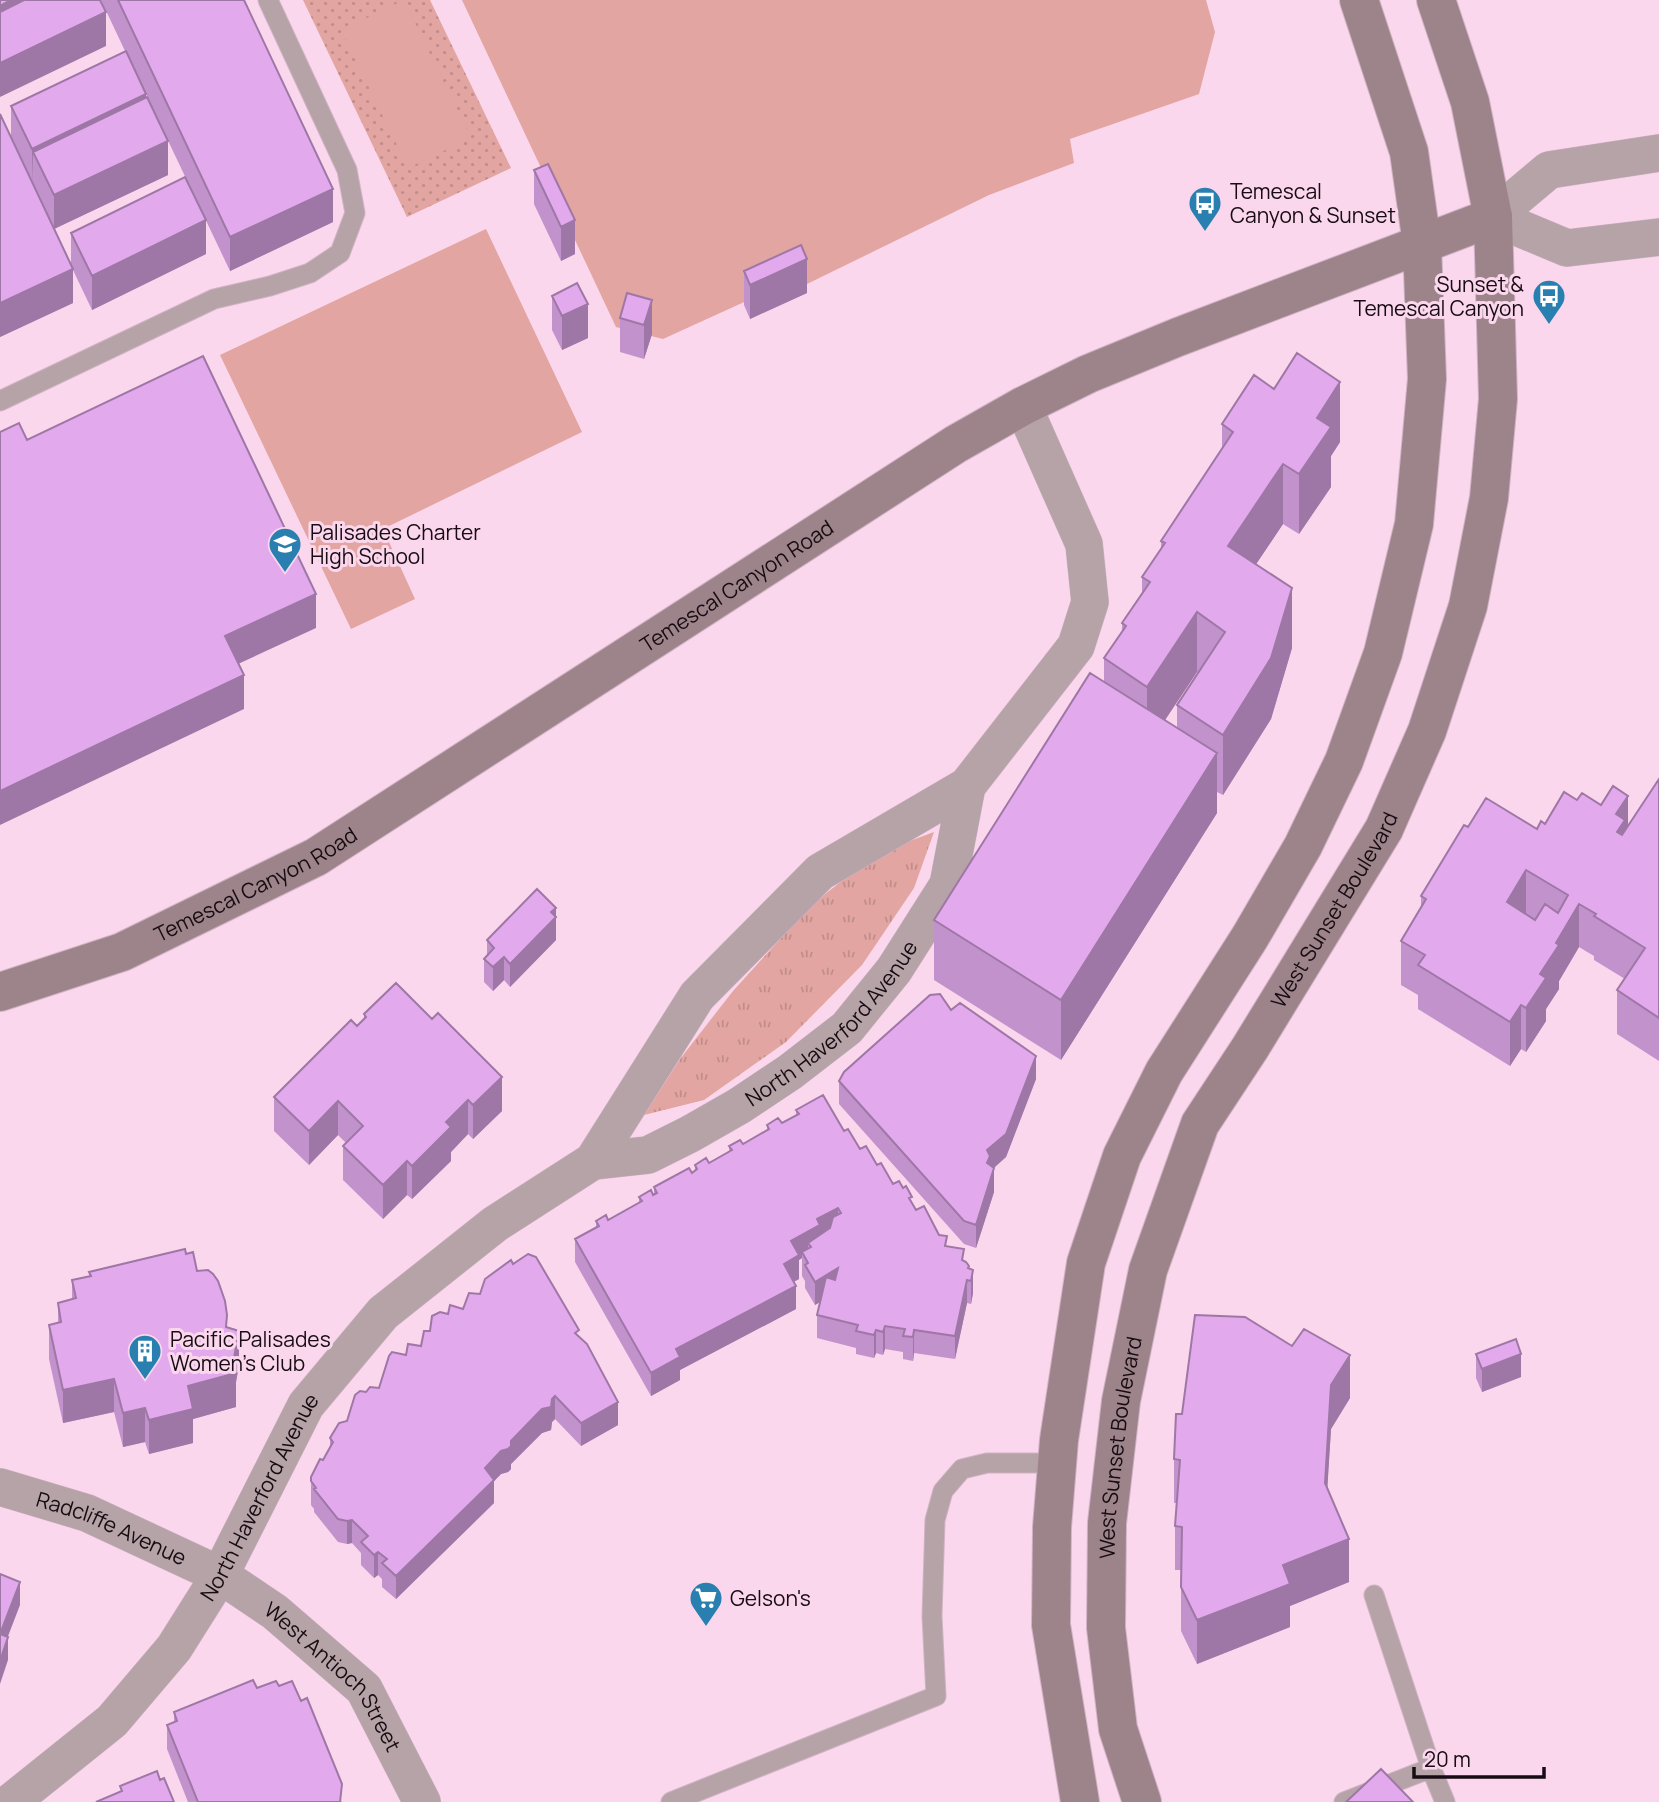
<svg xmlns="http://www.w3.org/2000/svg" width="1659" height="1802" font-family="Manrope,sans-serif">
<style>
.grass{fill:url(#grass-tufts)}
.park{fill:url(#park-dots)}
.pitch{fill:#e2a5a1}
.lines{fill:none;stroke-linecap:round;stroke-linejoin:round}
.lane-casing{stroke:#d1b2c5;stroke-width:21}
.street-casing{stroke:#d1b2c5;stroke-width:38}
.secondary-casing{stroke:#d1b2c5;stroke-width:40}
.lane{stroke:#b5a3a7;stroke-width:19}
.street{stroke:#b5a3a7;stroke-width:37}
.secondary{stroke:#9d848a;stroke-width:38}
.wall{fill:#c292cc;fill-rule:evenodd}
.shaded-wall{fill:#9e77a6}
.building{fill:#e2aaed;stroke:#9e77a6;stroke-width:2;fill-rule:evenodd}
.labels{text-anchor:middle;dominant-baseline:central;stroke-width:6;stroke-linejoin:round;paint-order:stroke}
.poi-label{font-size:21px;fill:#170c13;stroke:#fad7ec;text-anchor:start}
.street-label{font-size:21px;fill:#170c13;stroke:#fad7ec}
</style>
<defs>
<pattern id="grass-tufts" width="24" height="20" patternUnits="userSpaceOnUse" patternTransform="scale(1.75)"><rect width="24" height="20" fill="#e2a5a1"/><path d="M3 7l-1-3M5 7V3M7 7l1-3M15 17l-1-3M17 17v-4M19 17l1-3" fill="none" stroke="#c18d8a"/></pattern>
<pattern id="park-dots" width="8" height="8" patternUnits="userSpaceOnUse" patternTransform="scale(1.75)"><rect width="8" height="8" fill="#e2a5a1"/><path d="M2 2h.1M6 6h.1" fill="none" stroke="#c18d8a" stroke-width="1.8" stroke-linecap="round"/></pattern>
</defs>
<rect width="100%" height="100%" fill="#fad7ec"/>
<path class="grass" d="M934,832l-20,56 -52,77 -76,77 -82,58 -60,15 36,-56 53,-68 75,-83 67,-54z"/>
<path class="park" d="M303,0h127l81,168 -104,49z"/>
<path class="pitch" d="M404,0l67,138 -63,30 -67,-138z
M462,0h744l9,32 -16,62 -129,45 4,24 -85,32 -182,89 -6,-8 -138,63 -47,-12z
M486,229l96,203 -199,97 32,70 -64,30 -131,-274z"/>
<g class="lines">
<defs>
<path id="lane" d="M0,401l214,-102 56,-13 40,-13 30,-20 15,-40 -8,-43 -79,-170
M1374,1595l57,173 14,34
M671,1802l265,-106 -4,-80 3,-96 8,-29 19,-22 25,-6h70
M1344,1802l87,-34"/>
<g id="street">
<path d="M1659,153l-110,17 -56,47 74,31 92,-11"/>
<path id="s1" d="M593,1161l55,-6 42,-21 49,-28 51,-34 57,-44 47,-58 54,-85 19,-99"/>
<path id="s2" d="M0,1487l87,26 133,62 55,37 89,77 58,113"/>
<path id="s3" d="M11,1802l101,-81 62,-73 46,-73 86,-170 77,-92 112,-89 98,-63 104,-165 123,-124 147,-86 109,-140 14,-44 -6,-58 -61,-138"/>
</g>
<g id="secondary">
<path id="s4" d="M0,992l122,-40 194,-95 640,-413 67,-38 65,-32 90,-37 315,-120"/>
<path d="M1080,1802l-29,-177 1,-98 7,-87 27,-177 36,-107 42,-84 86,-135 53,-91 41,-85 39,-108 31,-129 13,-145 -5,-135 -13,-92 -50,-152"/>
<path id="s5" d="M1142,1802l-24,-73 -12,-101 1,-105 14,-122 27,-131 52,-146 50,-76 134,-219 43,-98 41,-125 21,-108 9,-99 -5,-182 -23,-115 -34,-102"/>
</g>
</defs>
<use href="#lane" class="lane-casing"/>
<use href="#street" class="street-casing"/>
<use href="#secondary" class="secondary-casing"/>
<use href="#lane" class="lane"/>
<use href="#street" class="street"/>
<use href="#secondary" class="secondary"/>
</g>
<path class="wall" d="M101,0h143l89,222 -103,49 -96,-202 12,29 22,77 -114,54 17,36v-32l135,21 -114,56 -19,-40v33l-73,34v-223l11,24v-32l114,-55z
M534,170l41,84 -14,7 -27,-57z
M744,271l63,22 -57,26 -6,-14z
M552,296l36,42 -26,12 -10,-20z
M652,300v34l-8,25 -24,-7v-34z
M1222,424l118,18 -9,14v31l-32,47 -16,-10 -27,40 36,84 -21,71 -48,76 -6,-3v21l-156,247 -127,-80v-60l170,-238v-24l18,-26v-9l20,-30v-16l19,-28v-8l61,-92zM1197,672l1,2 -21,31v23l-12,-8z
M1659,779v282l-42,-27v-44l8,-11 -31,-19v-4l-15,-9 -20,34v8l-13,20v12l-20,31 -5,-3 -11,17 -92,-57v-14l-17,-10v-44l20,-33v-12l47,-69 69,2 40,-29 51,25z
M556,908v32l-46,47 -6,-7 -11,11 -9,-9v-23l3,-4v-15z
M951,1010l85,69 -30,78 -12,11v24l-18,56 -12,-4 -125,-140v-23z
M364,1014l138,97 -29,28 -5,-5 -17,18v9l-39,38 -5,-4 -24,24 -40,-39v-34l3,-3 -8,-8 -29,30 -35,-34v-34l83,-71 7,-7z
M796,1110l48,21 33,34 35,39 4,6 23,25 8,11 17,15 5,8 4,24 -2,11 -4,-1 -12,56 -41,-6 -1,8 -10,-2v-7l-18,-3 -2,6 -7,-2 -2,5 -18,-4v-6l-39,-10v-23l3,-13 -5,3 -10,-17v-7l-3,-5v-18l-3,2v19l-6,3 3,27 -116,61v10l-29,16 -76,-134v-23l21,-12v-6l12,-1 31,-17v-6l15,-3v-7l38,-14 3,-2v-6l14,-2 20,-12v-5l14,-2 24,-13v-6l15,-2 14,-8z
M186,1254l11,17 30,56 12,38 -3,17v25l-43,12v24l-44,11 -4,-12 -22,5 -9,-35 -51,11 -14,-64v-34l9,-2v-20l14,-4v-19l17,-4v-4z
M579,1337l39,88 -37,21 -26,-27 -3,3 -1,8 -9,3 -31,31v5l-3,3 -7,2 -7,7v22l-98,96 -14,-12v-8l-4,-4 -4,3 -13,-13v-12l-9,-10 -5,1 -9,-2 -24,-30v-3l-3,-4v-28l12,-17 7,-12v-10l17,-17 19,-29 13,-4 27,-33 15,-9z
M1476,1354l45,23 -39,15 -6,-14z
M1350,1398l-19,31 -4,59 22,94 -59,24v21l-93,37 -16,-33v-61h-6v-44l2,-23h-3v-44l8,-45z
M257,1688l85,114h-154l-21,-53v-24l7,-3v-10z"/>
<path class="shaded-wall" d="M11,0h71l-82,39v-33z
M106,12v34l-106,51v-34z
M146,94v34l-113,24 -1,31v-34z
M168,141v34l-114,54v-34z
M333,189v33l-103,49v-34z
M206,220v34l-114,56v-34z
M575,220v34l-14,7v-34z
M807,259v34l-57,26v-34z
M73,269v34l-73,34v-34z
M652,300v34l-8,25v-34z
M588,304v34l-26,12v-34z
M1340,382v60l-9,14v31l-32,47v-60l18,-56z
M1283,464v60l-55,82v-60z
M1292,588v60l-21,71 -48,76v-60z
M316,594v34l-91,42v-34z
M1197,612v60l-50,75v-60z
M244,675v34l-244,116v-34z
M1217,753v60l-156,247v-60z
M1628,796v43l-11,37 -1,-62z
M1526,870v44l-19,32v-44z
M1579,904v43l-20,34v8l-13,20v12l-20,31v-44l14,-34 16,-31z
M556,908v32l-46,47v-23z
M504,957v23l-11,11v-24z
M1521,1005v44l-11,17v-44z
M1036,1056v23l-30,78 -16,14 -3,16v-37z
M502,1077v34l-29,28v-34z
M468,1100v34l-17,18v9l-39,38v-33l34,-44z
M338,1101v34l-29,30v-34z
M407,1161v34l-24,24v-34z
M994,1168v24l-18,56v-23z
M838,1208v23l-27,16 -3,-4v12l-6,-3v6l-3,2v19l-15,8v-23l7,-23 26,-22z
M838,1268v23l-23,14v-23z
M973,1270v23l-2,11v-23z
M967,1280v23l-12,56v-23z
M796,1286v23l-116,61v10l-29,16v-23l25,-24z
M885,1326v23l-2,6v-23z
M876,1330v23l-2,5v-23z
M914,1330v23l-1,8v-24z
M239,1331v34l-3,17v25l-43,12v24l-44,11v-34l39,-34 45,-23z
M1521,1354v23l-39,15v-23z
M1350,1355v43l-19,31 -6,98v-44l6,-98z
M114,1379v33l-51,11v-33z
M555,1396v23l-3,3 -1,8 -9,3 -31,31v5l-3,3 -7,2 -7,7v22l-98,96v-23l89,-108z
M618,1402v23l-37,21v-23z
M145,1408v34l-22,5v-34z
M352,1520v23l-5,1v-23z
M1349,1539v43l-59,24v21l-93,37v-44l86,-55z
M378,1552v23l-4,3v-23z
M20,1582v23l-20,52v-23z
M8,1637v23l-8,24v-23z"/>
<path class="building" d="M0,0h11l-11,6z
M24,0h76l6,12 -106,51v-51z
M118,0h126l89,189 -103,48z
M126,51l20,43 -114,55 -21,-43z
M147,97l21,44 -114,54 -21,-43z
M0,114l73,155 -73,34z
M548,164l27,56 -14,7 -27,-57z
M185,177l21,43 -114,56 -21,-43z
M801,245l6,14 -57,26 -6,-14z
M577,283l11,21 -26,12 -10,-20z
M627,293l25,7 -8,25 -24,-7z
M1297,353l43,29 -23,36 14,9 -32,47 -16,-10 -55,82 64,42 -21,70 -48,77 -46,-30 48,-73 -28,-20 -50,75 -43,-29 22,-32 -4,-3 28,-41 -8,-5 23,-34 -4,-2 72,-109 -11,-8 32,-49 20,14z
M203,356l113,238 -91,42 19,39 -244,116v-359l19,-9 8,17z
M1090,673l127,80 -156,247 -127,-80z
M1659,779v239l-42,-28 28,-42 -51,-32 2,-2 -17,-10 -23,39 3,2 -19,29 6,4 -20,30 -5,-3 -11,17 -92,-57 7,-10 -24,-14 25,-42 -5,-3 43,-71 4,2 18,-29 51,31 4,-8 4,3 19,-32 13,8 5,-7 19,12 12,-19 15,10 -12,18 9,6 -8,12 5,3zM1526,870l42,25 -10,18 -13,-9 -10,16 -28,-18z
M537,889l19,19 -5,4 5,5 -46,47 -6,-7 -11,10 -9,-8 10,-11 -7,-8z
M396,983l36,36 6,-6 64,64 -29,28 -5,-5 -22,22 5,5 -39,39 -5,-5 -24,24 -40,-39 20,-20 -25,-25 -29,30 -35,-34 77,-77 6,6 9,-9 -2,-3z
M940,994l11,16 9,-7 76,53 -30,78 -19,16 3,6 -3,7 7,5 -18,57 -12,-4 -125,-140 5,-9 86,-77z
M823,1095l21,36 4,-2 12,20 6,-3 11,19 4,-2 12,21 6,-3 4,7 3,-2 6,11 -3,1 7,12 8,-4 15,29 8,1 -2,10 19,3 -2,11 4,2 3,4 -1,2 5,2 -2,11 -4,-1 -12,56 -41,-6 -1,7 -10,-1 2,-7 -20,-3 -2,6 -7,-2 -2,5 -18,-4 2,-6 -41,-10 9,-38 9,3 3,-12 -23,14 -10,-17 3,-2 -6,-11 9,-5 -3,-4 22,-15 3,-11 8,-4 -3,-5 -21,11 3,6 -29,16 8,14 -15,9 12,22 -120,63 4,8 -29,16 -76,-134 24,-13 -3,-5 10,-6 2,5 34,-19 -3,-4 12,-7 2,5 4,-2 -3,-6 35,-19 3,5 5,-4 -2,-4 11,-7 3,5 23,-13 -3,-4 11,-6 3,4 26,-15 -2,-4 11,-7 4,5 17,-9 -3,-4z
M185,1249l1,5 7,-2 4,19 11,-1 5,4 5,7 7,20 2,14 -1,12 13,4 -6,32 3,10 -48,13 5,23 -44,11 -4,-12 -22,5 -9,-34 -51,11 -14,-65 12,-3 -3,-19 18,-5 -4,-18 19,-4 -2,-4z
M528,1254l8,3 43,73 -4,3 12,11 31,58 -37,21 -26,-27 -3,3 -1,8 -9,2 -31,32v5l-3,3 -7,2 -16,17 9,12 -98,96 -14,-13 5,-4 -9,-7 -4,3 -13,-13 7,-6 -16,-16 -5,1 -9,-2 -24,-30 2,-1 -5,-7v-4l9,-18 3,1 10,-18 -3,-4 9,-15 8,-2 8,-26 5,-4 6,1 4,-5 9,1 10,-32 3,-4 14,3 2,-11 13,2 3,-15h6l2,-15 8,-4 8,2 2,-9 13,4 6,-16 11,1 5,-15 26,-19 2,4z
M1195,1315l50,2 47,29 12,-17 46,26 -19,30 -6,98 24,56 -66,26 7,19 -93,36 -16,-33 1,-60 -7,-1 5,-66 -6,-1 2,-45h6z
M1516,1339l5,15 -39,15 -6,-15z
M0,1574l20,8 -20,52 8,3 -8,24z
M253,1680l4,8 19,-7 3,5 13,-5 9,20 6,-3 35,86 -2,18h-142l-31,-77 10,-4 -3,-9z
M1381,1769l32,33h-67z
M157,1771l3,9 4,-2 10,24h-78l26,-11 -2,-5z"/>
<defs>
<symbol id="bus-pin" viewBox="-11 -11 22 30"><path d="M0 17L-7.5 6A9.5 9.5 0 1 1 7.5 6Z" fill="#297faf" stroke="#fad7ec"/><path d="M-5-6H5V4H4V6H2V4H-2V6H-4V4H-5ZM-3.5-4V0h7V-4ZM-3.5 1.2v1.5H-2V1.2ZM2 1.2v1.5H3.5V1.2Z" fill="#fff"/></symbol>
<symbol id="school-pin" viewBox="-11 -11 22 30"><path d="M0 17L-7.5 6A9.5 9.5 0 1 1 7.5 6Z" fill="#297faf" stroke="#fad7ec"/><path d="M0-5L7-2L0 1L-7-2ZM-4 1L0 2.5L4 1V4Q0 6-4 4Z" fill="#fff"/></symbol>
<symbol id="building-pin" viewBox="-11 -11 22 30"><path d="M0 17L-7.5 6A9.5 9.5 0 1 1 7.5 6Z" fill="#297faf" stroke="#fad7ec"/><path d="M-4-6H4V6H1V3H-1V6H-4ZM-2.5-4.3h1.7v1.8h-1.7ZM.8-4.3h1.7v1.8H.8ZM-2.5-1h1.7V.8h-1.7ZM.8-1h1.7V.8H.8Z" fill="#fff"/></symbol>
<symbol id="supermarket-pin" viewBox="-11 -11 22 30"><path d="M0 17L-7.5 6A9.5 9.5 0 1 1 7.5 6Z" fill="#297faf" stroke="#fad7ec"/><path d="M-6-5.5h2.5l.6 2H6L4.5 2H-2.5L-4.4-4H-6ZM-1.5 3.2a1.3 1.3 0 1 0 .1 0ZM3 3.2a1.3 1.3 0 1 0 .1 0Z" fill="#fff"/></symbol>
</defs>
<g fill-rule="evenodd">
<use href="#bus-pin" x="1186" y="184" width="38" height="52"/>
<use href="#bus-pin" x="1530" y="277" width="38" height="52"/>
<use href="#school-pin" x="266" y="525" width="38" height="52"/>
<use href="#building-pin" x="126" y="1332" width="38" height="52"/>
<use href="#supermarket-pin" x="687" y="1579" width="38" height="52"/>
</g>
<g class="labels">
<g class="poi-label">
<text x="1230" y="191">Temescal<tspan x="1230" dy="24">Canyon &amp; Sunset</tspan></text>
<text x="1524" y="284" text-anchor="end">Sunset &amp;<tspan x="1524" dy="24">Temescal Canyon</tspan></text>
<text x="310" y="532">Palisades Charter<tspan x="310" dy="24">High School</tspan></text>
<text x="170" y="1339">Pacific Palisades<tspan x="170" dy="24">Women's Club</tspan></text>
<text x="730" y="1598">Gelson's</text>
</g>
<g class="street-label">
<text stroke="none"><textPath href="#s4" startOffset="845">Temescal Canyon Road</textPath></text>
<text stroke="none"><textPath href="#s4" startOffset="278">Temescal Canyon Road</textPath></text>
<text stroke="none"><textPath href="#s5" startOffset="948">West Sunset Boulevard</textPath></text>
<text stroke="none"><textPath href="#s1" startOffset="284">North Haverford Avenue</textPath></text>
<text stroke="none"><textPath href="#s5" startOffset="360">West Sunset Boulevard</textPath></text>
<text stroke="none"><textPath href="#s3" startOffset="399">North Haverford Avenue</textPath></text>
<text stroke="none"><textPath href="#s2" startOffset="119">Radcliffe Avenue</textPath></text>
<text stroke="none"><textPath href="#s2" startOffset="392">West Antioch Street</textPath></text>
</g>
</g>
<path d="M1414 1767v10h130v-10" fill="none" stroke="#170c13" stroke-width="3.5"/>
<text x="1424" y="1767" font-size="21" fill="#170c13" stroke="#fad7ec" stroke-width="5" paint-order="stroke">20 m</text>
</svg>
